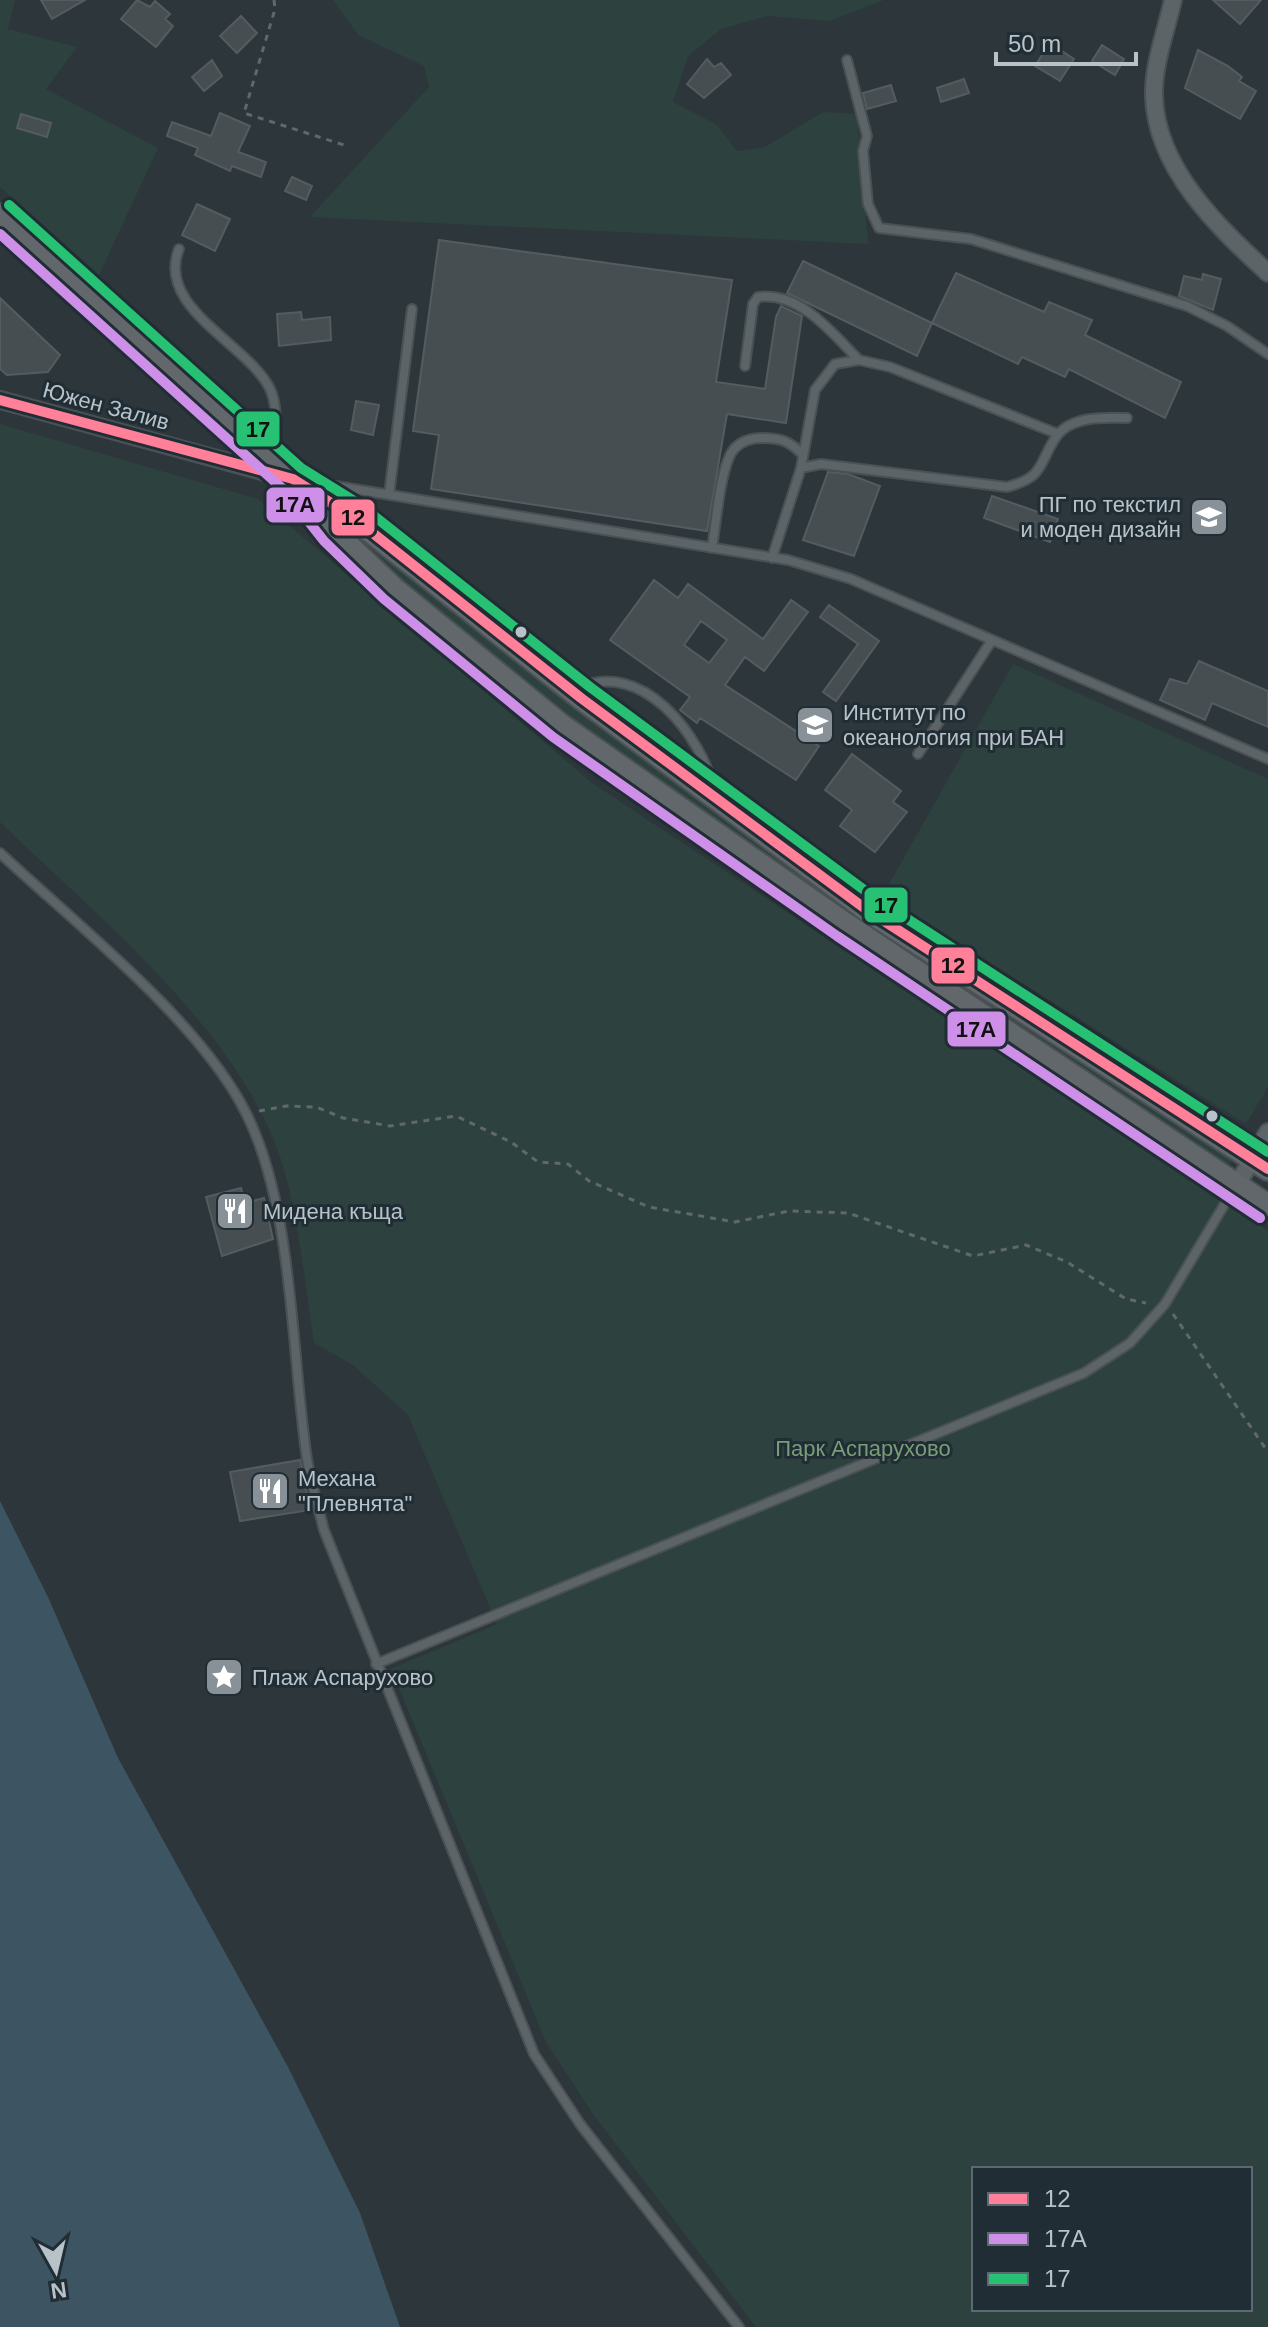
<svg xmlns="http://www.w3.org/2000/svg" width="1268" height="2327" font-family="Arial,sans-serif">
<style>
.green{fill:#2d423e;fill-rule:evenodd}
.water{fill:#3d5562}
.building{fill:#464e51;stroke:#555c61;stroke-width:2;fill-rule:evenodd}
.lines{fill:none;stroke-linecap:round;stroke-linejoin:round}
.service-casing{stroke:#4a5154;stroke-width:12}
.minor-casing{stroke:#4a5154;stroke-width:20}
.secondary-casing{stroke:#4a5154;stroke-width:26}
.path{stroke:#61686b;stroke-width:3;stroke-dasharray:6 6;stroke-linecap:butt}
.service{stroke:#5d6468;stroke-width:8}
.minor{stroke:#5d6468;stroke-width:16}
.secondary{stroke:#61676b;stroke-width:22}
.bus-1-casing{stroke:#202d34;stroke-width:16}
.bus-2-casing{stroke:#202d34;stroke-width:16}
.bus-3-casing{stroke:#202d34;stroke-width:16}
.bus-1{stroke:#ff8098;stroke-width:10}
.bus-2{stroke:#ce8fe9;stroke-width:10}
.bus-3{stroke:#26c172;stroke-width:10}
.bus-dot{fill:#b8c2c9;stroke:#202d34;stroke-width:3}
.labels{text-anchor:middle;dominant-baseline:central;stroke-width:6;stroke-linejoin:round;paint-order:stroke}
.street-label{font-size:22px;fill:#b8c2c9;stroke:#202d34}
.poi-label{font-size:22px;fill:#b8c2c9;stroke:#202d34;text-anchor:start}
.park-label{font-size:22px;fill:#789d78;stroke:#202d34}
.line-badge{stroke:#202d34;stroke-width:3}
.pale-badge-label{font-size:22px;text-anchor:middle;font-weight:bold;fill:#111}
</style>
<rect width="100%" height="100%" fill="#2d363a"/>
<path class="green" d="M0,0h15l-7,29 69,18 -31,42 112,59 -59,127 -99,-88z
M333,0h551l-54,21 -63,-5 -46,13 -33,27 -15,46 44,23 20,26 28,-4 58,-35 34,2 11,130 -558,-27 119,-130 -5,-21 -66,-31z
M0,424l258,75 334,284 676,448v1096h-512l-163,-213 -47,-72 -155,-373 106,-45 -89,-209 -55,-50 -39,-22c-8,-54 -14,-110 -27,-163 -36,-142 -186,-259 -287,-358zM974,2169h276v140h-276z
M293,479l424,317 522,353 -16,26 -534,-358 -295,-228z
M1013,664l255,115v308l-22,37 -363,-229z"/>
<path class="water" d="M0,1501l48,96 70,161 170,309 72,146 40,114h-400z"/>
<path class="building" d="M41,0h44l-33,19z
M137,0l13,7 5,-6 15,13 -5,5 8,7 -17,21 -35,-28z
M1213,0h48l-21,24z
M241,16l16,17 -20,20 -17,-17z
M1050,43l24,16 -14,22 -25,-15z
M1102,45l22,14 -9,16 -23,-14z
M1198,50l30,16 14,11 -3,4 17,10 -16,28 -55,-31z
M707,59l7,8 7,-4 10,12 -27,23 -17,-14z
M212,60l10,16 -18,15 -12,-14z
M964,79l5,14 -28,9 -4,-14z
M891,85l5,16 -29,8 -4,-16z
M220,113l30,13 -12,26 28,10 -5,15 -29,-11 -2,5 -35,-16 3,-7 -31,-12 5,-14 39,14z
M21,114l30,9 -4,14 -30,-9z
M292,177l20,9 -6,14 -21,-9z
M197,204l33,15 -15,32 -33,-16z
M439,240l293,40 -16,102 49,7 11,-72 5,-11 21,10 -16,107 -59,-9 -20,117 -276,-42 8,-54 -26,-4z
M803,261l129,62 -15,33 -130,-63z
M956,273l88,39 5,-10 43,18 -7,15 96,47 -16,36 -96,-49 -4,8 -43,-20 -4,7 -86,-41z
M1203,274l18,5 -8,31 -34,-14 5,-20 18,4z
M0,298l60,57 -12,17 -41,3 -7,-6z
M301,312l1,8 28,-3 1,23 -52,6 -2,-32z
M356,401l23,4 -6,30 -22,-5z
M828,472l20,2 32,12 -26,70 -51,-16z
M992,496l66,23 -8,23 -66,-24z
M654,580l24,18 10,-14 75,55 28,-39 17,12 -44,59 -19,-14 -20,28 94,61 -23,34 -96,-62 -3,5 -17,-13 10,-13 -80,-57zM701,621l26,19 -18,23 -25,-18z
M829,605l50,36 -43,60 -13,-9 35,-48 -38,-27z
M1199,661l69,30v36l-56,-24 -7,17 -45,-20 10,-21 17,5z
M852,754l49,37 -8,11 14,10 -32,40 -35,-26 12,-16 -27,-20z
M241,1188l4,15 19,-5 9,41 -51,17 -16,-59z
M300,1460l10,50 -70,11 -10,-49z"/>
<g class="lines">
<defs>
<path id="service" d="M847,60l20,76 -4,15 5,53 11,24 92,11 216,67 40,20 41,28
M179,249c-24,60 72,96 92,142 8,21 4,45 3,67
M745,366l8,-62 5,-7c42,-6 75,37 101,63
M801,468l20,-4 186,23c38,-10 31,-23 49,-50 14,-21 49,-20 71,-19
M311,482l477,78 63,19 417,180
M389,495l23,-186
M712,548c4,-23 8,-82 22,-99 7,-8 19,-11 29,-11 18,0 26,3 39,16
M772,558l29,-90 14,-78 20,-26 24,-4 31,7 168,67
M576,689c66,-32 125,46 139,103
M918,754l74,-114
M0,853c76,71 200,168 246,260 48,96 45,240 61,346 4,23 11,47 17,71l210,524 46,70 159,203
M376,1664l708,-291 46,-30 35,-39 71,-119"/>
<path id="minor" d="M1173,0c-7,31 -20,65 -19,96 2,73 65,132 114,177
M0,400l291,79
M1237,1185l31,-53"/>
<path id="secondary" d="M0,215l293,264 41,53 60,57 168,137 283,198 423,282
M307,488l43,27 231,183 286,212 401,259"/>
</defs>
<use href="#service" class="service-casing"/>
<use href="#minor" class="minor-casing"/>
<use href="#secondary" class="secondary-casing"/>
<path class="path" d="M274,0l1,9 -31,104 100,32
M259,1111l27,-5 30,1 27,11 47,8 66,-10 55,26 27,20 30,2 21,17 60,26 86,15 54,-11 59,2 125,43 53,-11 41,17 59,37 20,4
M1173,1314l95,138"/>
<use href="#service" class="service"/>
<use href="#minor" class="minor"/>
<use href="#secondary" class="secondary"/>
<defs>
<path id="bus-1" d="M0,400l293,79 57,36 231,183 286,212 401,259"/>
<path id="bus-2" d="M0,234l283,255 41,52 60,58 169,138 284,199 423,282"/>
<path id="bus-3" d="M9,205l292,263 58,36 231,183 285,211 393,254"/>
</defs>
<use href="#bus-1" class="bus-1-casing"/>
<use href="#bus-2" class="bus-2-casing"/>
<use href="#bus-3" class="bus-3-casing"/>
<use href="#bus-1" class="bus-1"/>
<use href="#bus-2" class="bus-2"/>
<use href="#bus-3" class="bus-3"/>
</g>
<defs>
<symbol id="school-square" viewBox="-11 -11 22 22"><rect x="-9" y="-9" width="18" height="18" rx="4" fill="#879197" stroke="#202d34"/><path d="M0-5L7-2L0 1L-7-2ZM-4 1L0 2.5L4 1V4Q0 6-4 4Z" fill="#fff"/></symbol>
<symbol id="university-square" viewBox="-11 -11 22 22"><rect x="-9" y="-9" width="18" height="18" rx="4" fill="#879197" stroke="#202d34"/><path d="M0-5L7-2L0 1L-7-2ZM-4 1L0 2.5L4 1V4Q0 6-4 4Z" fill="#fff"/></symbol>
<symbol id="restaurant-square" viewBox="-11 -11 22 22"><rect x="-9" y="-9" width="18" height="18" rx="4" fill="#879197" stroke="#202d34"/><path d="M-5-6h1v4h1v-4h1v4h1v-4h1v5L-1.5 .5V6h-2V.5L-5-1ZM5-6V6H3V1.5H1.5Q1.5-4 5-6Z" fill="#fff"/></symbol>
<symbol id="sight-square" viewBox="-11 -11 22 22"><rect x="-9" y="-9" width="18" height="18" rx="4" fill="#879197" stroke="#202d34"/><path d="M0-6L1.8-2.2L6-1.7L2.9 1.2L3.7 5.4L0 3.3L-3.7 5.4L-2.9 1.2L-6-1.7L-1.8-2.2Z" fill="#fff"/></symbol>
</defs>
<g fill-rule="evenodd">
<use href="#school-square" x="1187" y="495" width="44" height="44"/>
<use href="#university-square" x="793" y="703" width="44" height="44"/>
<use href="#restaurant-square" x="213" y="1189" width="44" height="44"/>
<use href="#restaurant-square" x="248" y="1469" width="44" height="44"/>
<use href="#sight-square" x="202" y="1655" width="44" height="44"/>
</g>
<g class="bus-dot">
<circle cx="521" cy="632" r="7"/>
<circle cx="1212" cy="1116" r="7"/>
</g>
<g class="labels">
<g class="street-label">
<text transform="translate(106 406) rotate(15)">Южен Залив</text>
</g>
<g class="poi-label">
<text x="1181" y="504" text-anchor="end">ПГ по текстил<tspan x="1181" dy="25">и моден дизайн</tspan></text>
<text x="843" y="712">Институт по<tspan x="843" dy="25">океанология при БАН</tspan></text>
<text x="263" y="1211">Мидена къща</text>
<text x="298" y="1478">Механа<tspan x="298" dy="25">"Плевнята"</tspan></text>
<text x="252" y="1677">Плаж Аспарухово</text>
</g>
<g class="park-label">
<text x="863" y="1448">Парк Аспарухово</text>
</g>
</g>
<g class="line-badge">
<rect x="235" y="410" width="46" height="38" rx="8" fill="#26c172"/>
<rect x="265" y="486" width="61" height="38" rx="8" fill="#ce8fe9"/>
<rect x="330" y="498" width="46" height="39" rx="8" fill="#ff8098"/>
<rect x="863" y="886" width="46" height="38" rx="8" fill="#26c172"/>
<rect x="930" y="946" width="46" height="39" rx="8" fill="#ff8098"/>
<rect x="946" y="1010" width="61" height="38" rx="8" fill="#ce8fe9"/>
</g>
<g class="pale-badge-label">
<text x="258" y="437">17</text>
<text x="295" y="512">17А</text>
<text x="353" y="525">12</text>
<text x="886" y="913">17</text>
<text x="953" y="973">12</text>
<text x="976" y="1037">17А</text>
</g>
<rect x="972" y="2167" width="280" height="144" fill="#202d34" stroke="#5d6970" stroke-width="2"/>
<rect x="988" y="2193" width="40" height="12" fill="#ff8098" stroke="#5d6970" stroke-width="2"/>
<text x="1044" y="2207" font-size="24" fill="#b8c2c9">12</text>
<rect x="988" y="2233" width="40" height="12" fill="#ce8fe9" stroke="#5d6970" stroke-width="2"/>
<text x="1044" y="2247" font-size="24" fill="#b8c2c9">17А</text>
<rect x="988" y="2273" width="40" height="12" fill="#26c172" stroke="#5d6970" stroke-width="2"/>
<text x="1044" y="2287" font-size="24" fill="#b8c2c9">17</text>
<g transform="translate(56 2271) rotate(172)" stroke="#202d34" stroke-width="6" paint-order="stroke">
<path d="M0-6L14 30L0 20L-14 30Z" fill="#b8c2c9"/>
<text y="-12" font-size="22" font-weight="bold" text-anchor="middle" fill="#b8c2c9">N</text>
</g>
<path d="M996 52v12h140v-12" fill="none" stroke="#b8c2c9" stroke-width="4"/>
<text x="1008" y="52" font-size="24" fill="#b8c2c9" stroke="#202d34" stroke-width="6" paint-order="stroke">50 m</text>
</svg>
